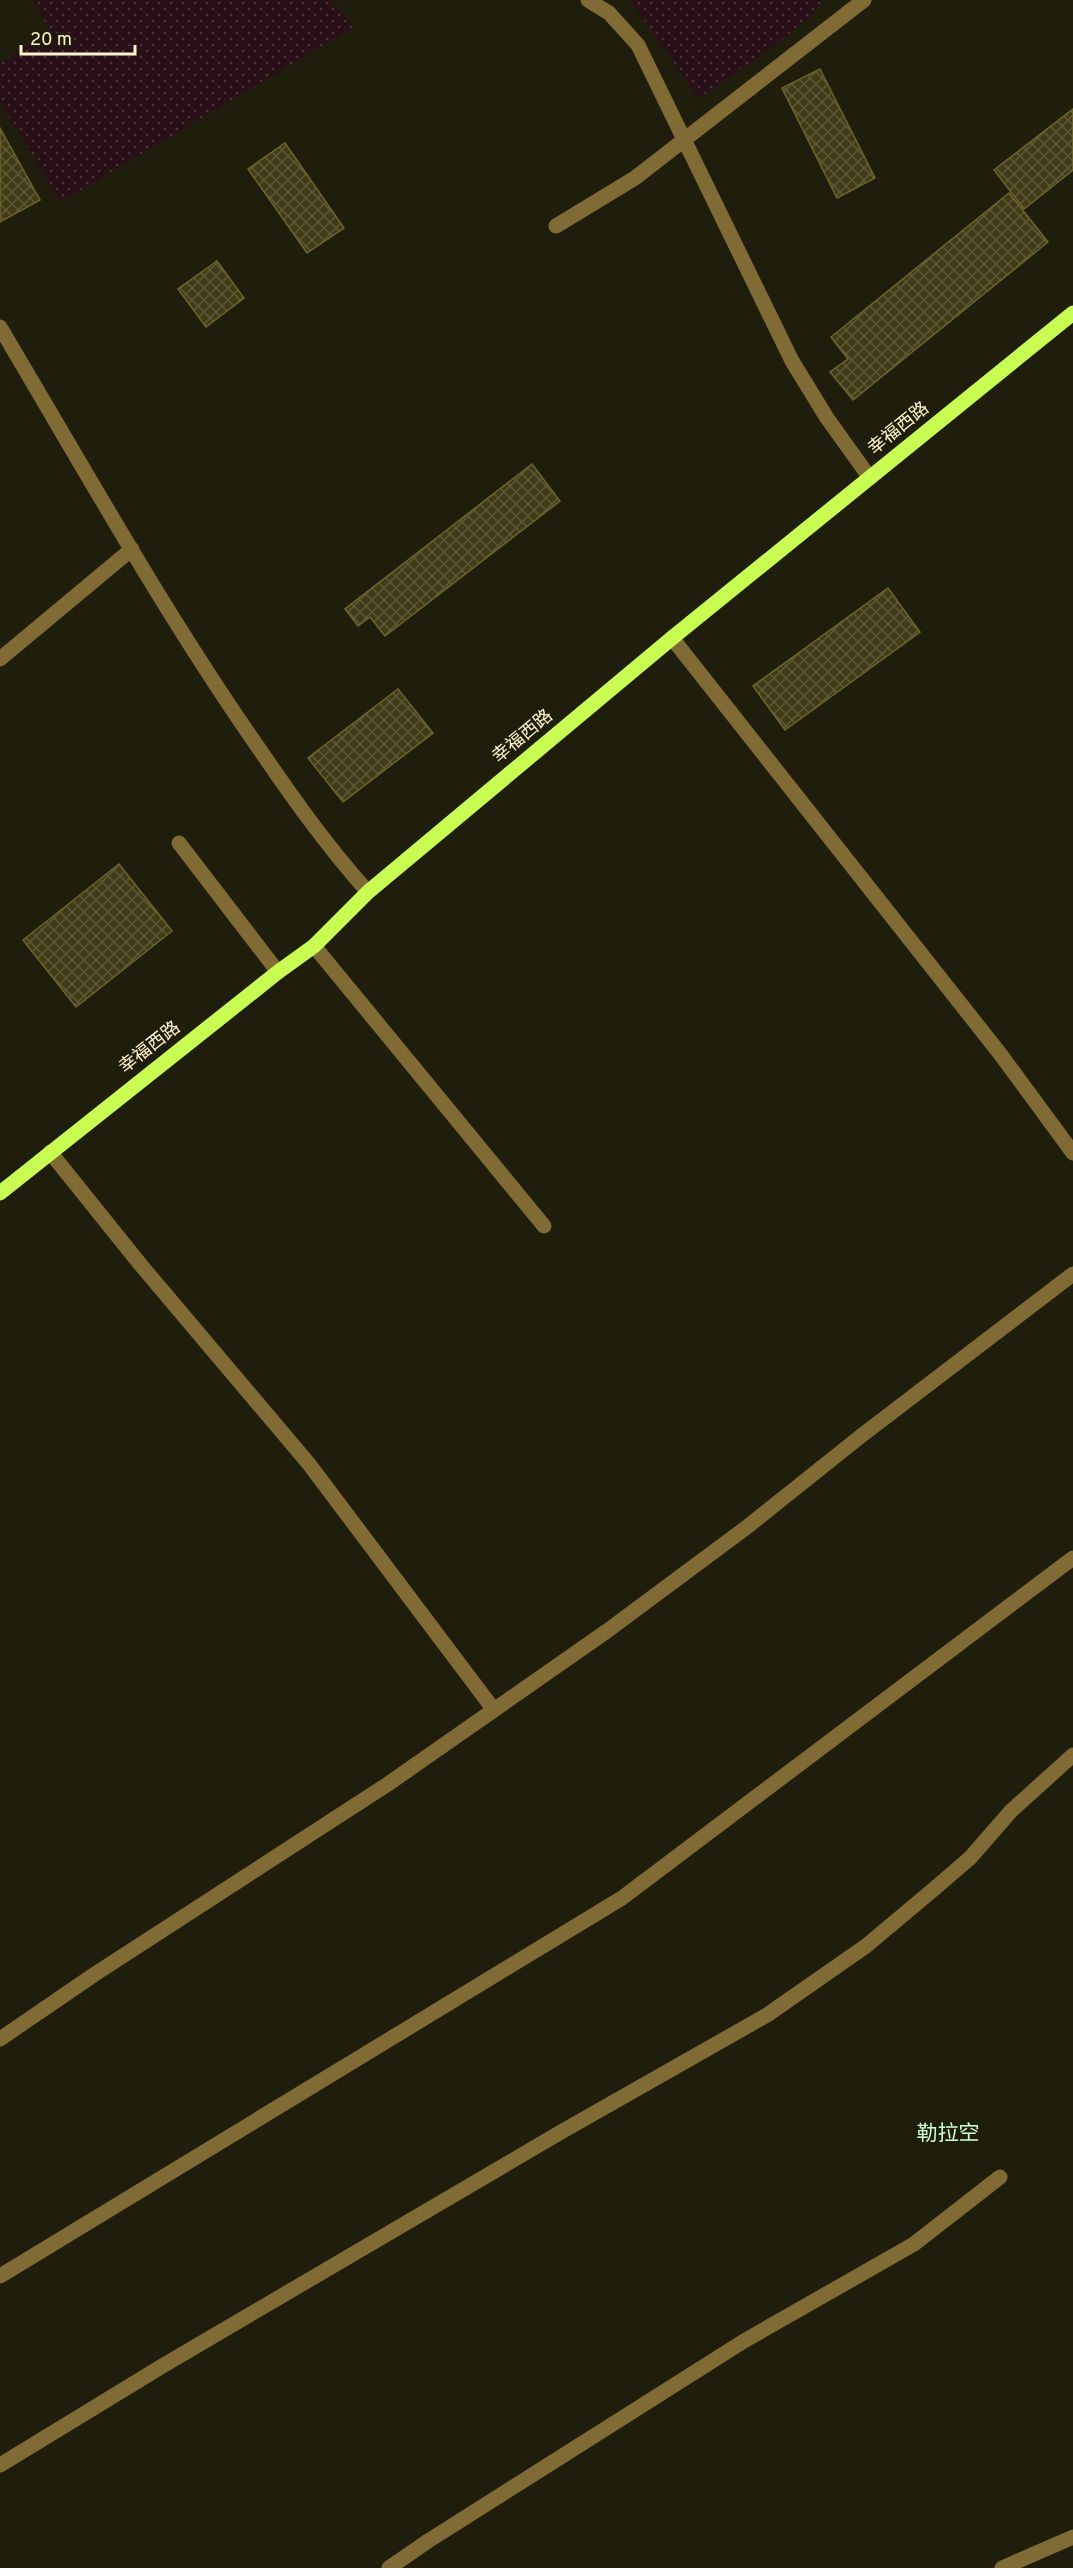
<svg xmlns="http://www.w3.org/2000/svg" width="1073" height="2568" font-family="Overpass,'Noto Sans SC',sans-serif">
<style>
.grass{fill:url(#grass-dots)}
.building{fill:url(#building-cross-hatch);stroke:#6d6529;stroke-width:1.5}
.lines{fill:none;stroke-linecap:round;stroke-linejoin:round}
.minor{stroke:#806b35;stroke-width:15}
.major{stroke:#c9ff51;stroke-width:15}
.labels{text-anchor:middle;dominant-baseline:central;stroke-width:6;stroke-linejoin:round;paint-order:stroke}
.street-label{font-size:18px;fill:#fff4ca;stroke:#1f1d0c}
.quarter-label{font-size:21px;fill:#ccffcf;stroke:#1f1d0c}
</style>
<defs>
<pattern id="grass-dots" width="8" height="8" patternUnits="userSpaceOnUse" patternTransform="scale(1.5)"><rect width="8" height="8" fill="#290f18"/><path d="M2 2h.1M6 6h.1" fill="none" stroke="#493338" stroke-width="1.8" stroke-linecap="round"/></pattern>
<pattern id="building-cross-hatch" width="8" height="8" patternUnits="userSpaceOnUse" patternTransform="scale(1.5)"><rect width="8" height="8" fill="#413c17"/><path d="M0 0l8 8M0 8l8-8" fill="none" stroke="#5e5937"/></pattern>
</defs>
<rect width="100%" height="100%" fill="#1f1d0c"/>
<path class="grass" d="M32,0h299l23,27 -293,175 -61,-100v-38l50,-34z
M630,0h192c-8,23 -99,80 -123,98z"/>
<path class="building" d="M820,69l55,109 -38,20 -55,-110z
M1073,109v61l-49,39 -30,-39z
M0,128l40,72 -40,22z
M285,143l59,85 -37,25 -59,-84z
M1009,193l39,49 -195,158 -23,-28 18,-13 -17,-22z
M217,261l27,37 -38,29 -28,-38z
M532,464l28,37 -175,135 -15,-19 -12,9 -13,-17z
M888,588l32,44 -135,98 -32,-44z
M398,689l35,44 -90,69 -35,-44z
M119,864l53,67 -96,76 -53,-67z"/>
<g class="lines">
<path class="minor" d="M588,0l21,13 29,32 154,316 35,57 43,60
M556,226l79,-48 229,-178
M0,327c82,138 160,278 251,410 37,54 73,106 117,155
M672,638l329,417 72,98
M0,659l132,-110
M179,843l99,129
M314,946l230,280
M50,1152l90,112 169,200 185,246
M0,2039l95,-65 293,-190 219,-153 140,-104 114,-91 212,-162
M0,2276l622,-378 451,-340
M0,2465l164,-100 397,-233 206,-117 99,-69 68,-57 36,-31 41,-47 62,-56
M389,2568l39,-27 316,-200 170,-97 86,-67
M1002,2568l71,-31"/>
<path class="major" d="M0,1193l278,-221 36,-26 54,-54 304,-254 401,-325"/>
</g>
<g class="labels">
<g class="street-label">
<text transform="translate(899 429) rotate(-39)">幸福西路</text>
<text transform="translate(523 737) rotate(-40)">幸福西路</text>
<text transform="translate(150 1048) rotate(-38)">幸福西路</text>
</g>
<g class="quarter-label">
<text x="948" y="2134">勒拉空</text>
</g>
</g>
<path d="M21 45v9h114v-9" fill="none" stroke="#fff4ca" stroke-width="3"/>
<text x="30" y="45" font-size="18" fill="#fff4ca" stroke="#1f1d0c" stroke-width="4.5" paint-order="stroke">20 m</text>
</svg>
